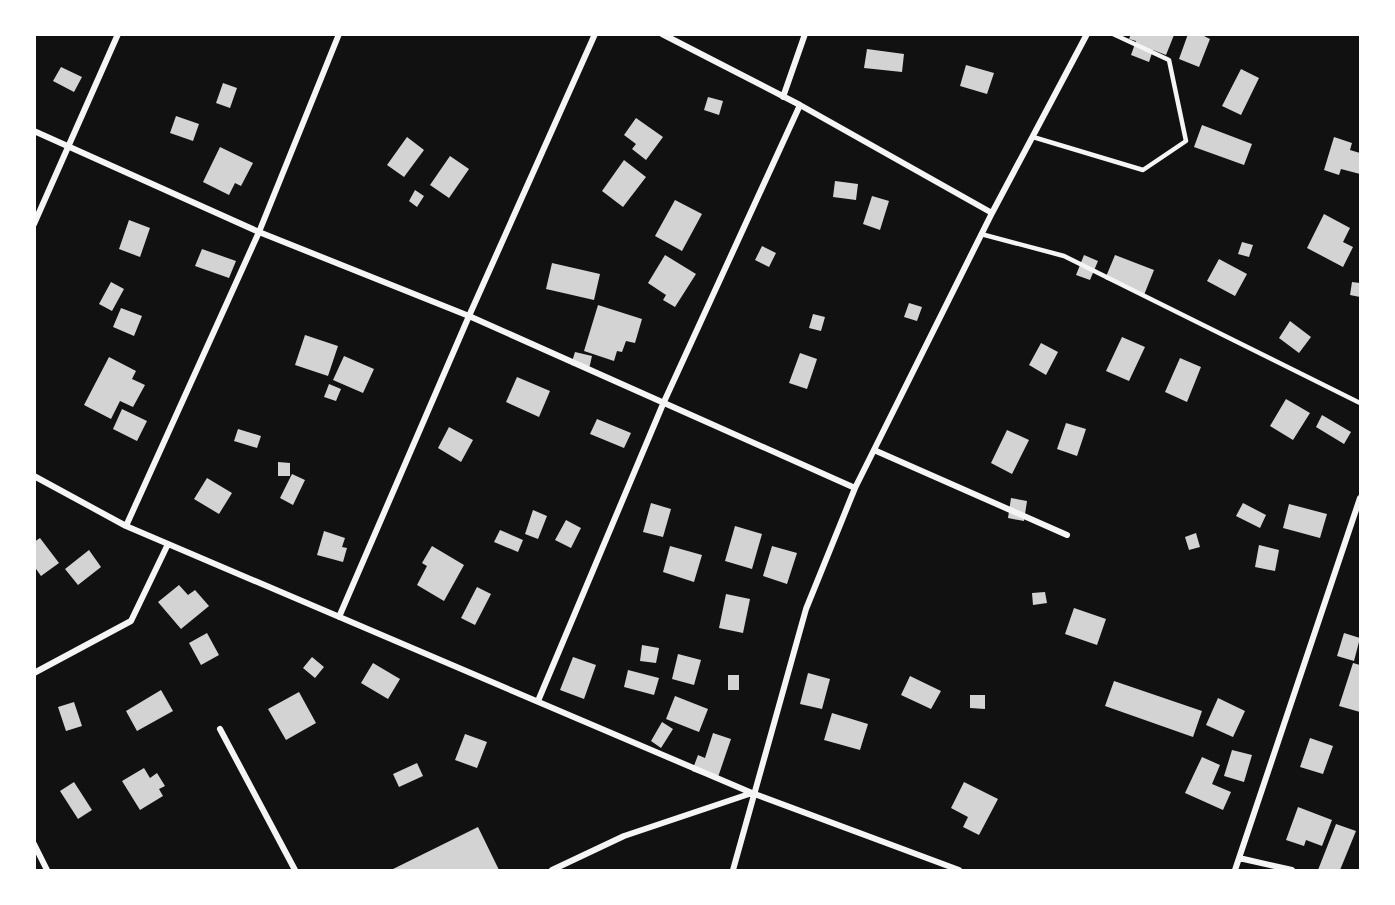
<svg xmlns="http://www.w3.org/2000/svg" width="1395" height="905" font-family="'DejaVu Sans',sans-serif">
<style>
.building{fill:#d3d3d3}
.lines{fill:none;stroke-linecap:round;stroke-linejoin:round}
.service{stroke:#f5f5f5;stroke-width:4.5}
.minor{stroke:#f5f5f5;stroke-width:6}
</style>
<rect width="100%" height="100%" fill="#111"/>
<path class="building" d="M1131,34h41l2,1 -8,20 -13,-5 -4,12 -18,-7 5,-14 -7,-2z
M1188,34h12l10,5 -11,28 -20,-8z
M867,49l37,5 -2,18 -38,-4z
M966,65l28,8 -7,21 -27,-8z
M61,67l21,10 -8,15 -21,-11z
M1241,69l18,9 -18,37 -19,-9z
M223,83l14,5 -7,20 -14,-5z
M708,97l15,4 -4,14 -15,-5z
M176,116l23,8 -6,17 -23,-8z
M636,118l27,19 -17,23 -14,-11 4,-5 -12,-9z
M1202,125l50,19 -8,21 -50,-18z
M407,137l17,13 -20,27 -17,-12z
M1334,137l18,6 -2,7 10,3v21l-19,-5 -2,6 -15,-5z
M220,147l33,16 -12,23 -6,-3 -6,12 -26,-13z
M450,156l19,13 -20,29 -19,-13z
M624,160l22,17 -23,30 -21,-16z
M835,181l23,3 -2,16 -23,-3z
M415,190l9,6 -7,11 -8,-6z
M872,196l17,5 -9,29 -17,-6z
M675,200l27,14 -20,37 -27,-15z
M1324,214l26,14 -7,14 10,5 -10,20 -36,-19z
M129,220l21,8 -10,29 -21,-8z
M1242,242l11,3 -4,12 -11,-3z
M762,246l14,7 -7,14 -14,-7z
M202,249l34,12 -7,17 -34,-12z
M665,255l31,19 -21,33 -12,-7 3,-5 -18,-12z
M1084,255l14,6 -8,19 -14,-5z
M1115,255l39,15 -10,25 -39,-16z
M1219,259l28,15 -12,22 -28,-15z
M552,263l48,11 -6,26 -48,-11z
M111,282l13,7 -12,22 -13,-7z
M1352,282l8,1v14l-10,-2z
M909,303l13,4 -5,14 -13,-4z
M598,305l44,14 -7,24 -9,-2 -4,11 -5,-1 -3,10 -30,-10z
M121,308l21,8 -8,20 -21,-9z
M813,314l12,3 -4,14 -12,-3z
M1290,321l21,16 -12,16 -20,-15z
M305,335l33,11 -10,30 -33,-11z
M1122,337l23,10 -16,34 -23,-10z
M1041,343l17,9 -12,23 -17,-10z
M575,352l17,4 -3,13 -18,-4z
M800,353l17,6 -10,30 -18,-6z
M344,356l30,13 -11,24 -30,-13z
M109,357l27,14 -4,8 13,6 -12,22 -13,-6 -9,18 -27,-14z
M1180,358l21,9 -14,35 -22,-10z
M517,377l33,14 -11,26 -33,-15z
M329,384l12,5 -5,12 -12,-4z
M1286,399l24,14 -17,27 -23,-14z
M122,409l25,12 -10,20 -24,-12z
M1322,415l29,17 -7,12 -28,-17z
M597,419l34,14 -7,15 -34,-14z
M1066,423l20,6 -9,27 -20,-7z
M449,427l24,13 -12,22 -23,-14z
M238,429l23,7 -4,12 -23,-7z
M1007,430l22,10 -17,34 -21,-11z
M278,462l12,1v13h-12z
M292,474l13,6 -12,25 -13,-7z
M207,478l25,15 -13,21 -25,-15z
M1011,498l16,3 -3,20 -16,-3z
M651,503l20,6 -8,28 -20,-5z
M1243,503l23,12 -6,13 -24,-12z
M1289,504l38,10 -7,24 -37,-10z
M533,510l14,6 -9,23 -13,-5z
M566,520l15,8 -10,20 -16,-8z
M735,526l27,8 -10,35 -27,-8z
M500,530l23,10 -5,12 -24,-10z
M324,531l21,7 -3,9 5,1 -4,14 -26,-7z
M1196,533l4,14 -11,3 -4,-13z
M40,538l19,25 -18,13 -7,-10v-24z
M1259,545l20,5 -4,21 -20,-4z
M432,546l32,19 -20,36 -27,-16 10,-19 -5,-3z
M670,546l32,9 -8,27 -31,-10z
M772,546l25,7 -10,31 -24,-8z
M89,550l12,17 -23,18 -13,-16z
M179,585l9,10 7,-5 14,16 -28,23 -23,-27z
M477,587l14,7 -16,31 -14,-7z
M1045,592l2,11 -14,2 -1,-12z
M726,594l24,5 -7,34 -24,-5z
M1074,608l32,11 -9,26 -32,-11z
M207,633l12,22 -18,10 -12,-22z
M1344,633l16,5 -6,23 -17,-5z
M642,645l17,3 -3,15 -16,-2z
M678,654l23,6 -7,25 -22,-6z
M312,657l12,10 -9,11 -12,-10z
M573,657l23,8 -12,34 -24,-9z
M373,663l27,16 -12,20 -27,-16z
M1353,663l7,2v47l-21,-6z
M628,670l31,8 -5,17 -30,-8z
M808,673l22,6 -8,30 -22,-5z
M728,675h11v15h-11z
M910,676l31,15 -10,18 -30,-14z
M1114,681l88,30 -9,26 -88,-31z
M161,690l12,21 -36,20 -11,-20z
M299,692l17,31 -30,17 -18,-31z
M970,695h15v14l-15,-1z
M675,696l33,13 -9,23 -33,-13z
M1218,698l27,13 -12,26 -27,-12z
M74,702l8,24 -16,5 -8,-24z
M832,713l36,11 -8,26 -36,-10z
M662,722l11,7 -12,19 -10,-7z
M713,733l18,6 -14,41 -25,-9 6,-16 7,3z
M465,734l22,8 -10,26 -22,-8z
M1310,738l23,8 -10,28 -23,-7z
M1232,750l20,5 -8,27 -20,-6z
M1202,757l18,8 -8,19 19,8 -8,18 -38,-17z
M417,763l6,13 -24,11 -6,-13z
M144,768l6,10 7,-5 8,13 -6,3 4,7 -23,14 -18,-29z
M74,782l18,28 -14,9 -18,-28z
M964,782l34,17 -19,36 -16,-8 5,-10 -17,-9z
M1298,807l34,13 -10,26 -16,-6 -2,6 -18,-6z
M1336,824l20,7 -16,39h-22z
M478,827l21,43h-108z"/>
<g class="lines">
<path class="service" d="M1033,137l110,33 43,-29 -17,-81 -56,-26
M981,234l83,22 296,147"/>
<path class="minor" d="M662,34l138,71 192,108
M783,97l22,-63
M34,131l225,101 210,84 386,172
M34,224l84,-190
M874,450l193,85
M34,476l92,50 626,267 207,77
M126,526l133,-294 80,-198
M339,617l130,-301 126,-282
M34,673l97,-52 37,-77
M538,701l125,-297 137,-299
M220,729l75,141
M34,844l13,26
M1239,858l53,12
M552,870l72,-34 128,-43
M733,870l73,-261 49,-121 137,-275 95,-179
M1235,870l125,-372"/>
</g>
<rect width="1395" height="905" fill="none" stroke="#ffffff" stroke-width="72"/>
</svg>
